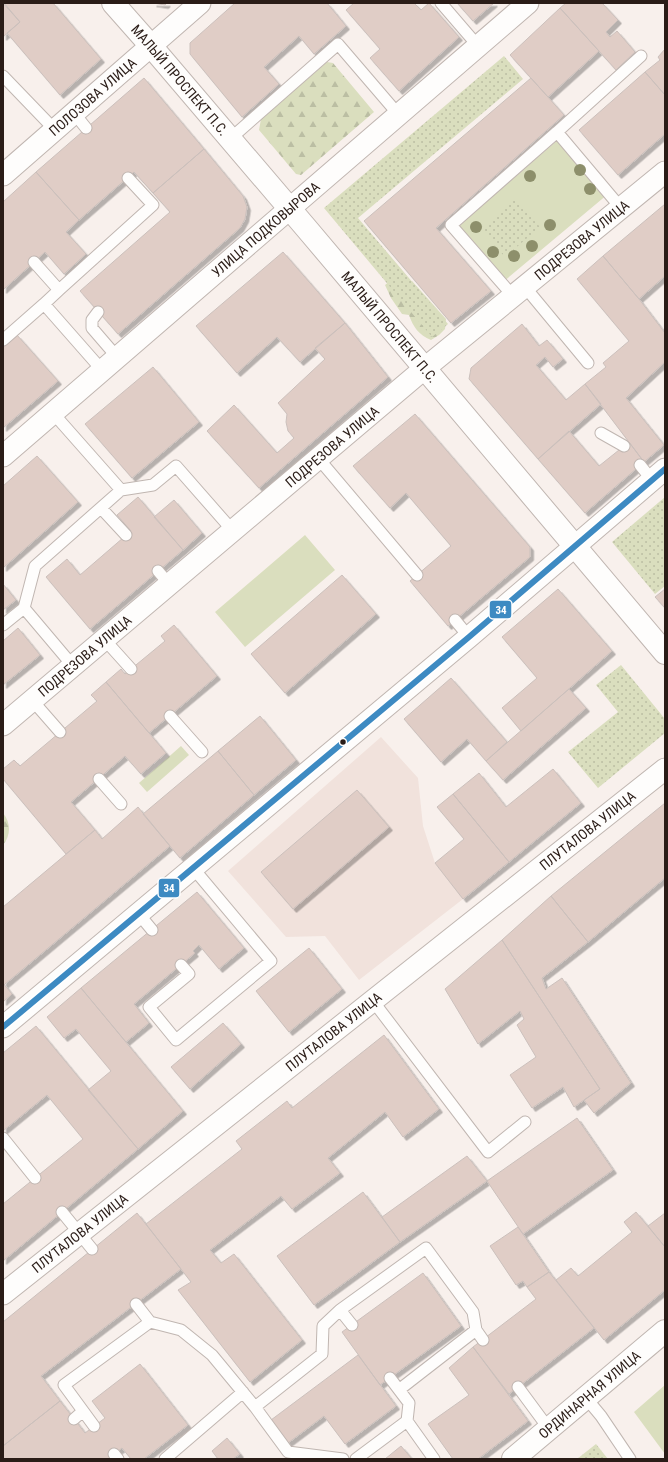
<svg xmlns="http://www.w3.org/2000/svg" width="668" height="1462" font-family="'Roboto Condensed',sans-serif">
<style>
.built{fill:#f1e2dc}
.grass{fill:#dadebe}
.forest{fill:url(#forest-firs)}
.park{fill:url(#park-dots)}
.building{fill:#e0cdc6;stroke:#cbc0bc;filter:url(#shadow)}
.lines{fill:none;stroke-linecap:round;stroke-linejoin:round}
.service-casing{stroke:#c0b6b1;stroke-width:13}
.minor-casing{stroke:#c0b6b1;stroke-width:23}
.tertiary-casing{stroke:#c0b6b1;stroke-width:24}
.service{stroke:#fefdfc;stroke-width:11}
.minor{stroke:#fefdfc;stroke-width:21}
.tertiary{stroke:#fefdfc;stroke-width:22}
.bus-1-casing{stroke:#fff;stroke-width:9}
.bus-1{stroke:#3d8ac2;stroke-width:6}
.tree{fill:#8d8f6b}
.bus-dot{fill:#2a1c17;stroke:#fff;stroke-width:1.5}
.labels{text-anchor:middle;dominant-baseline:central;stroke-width:3;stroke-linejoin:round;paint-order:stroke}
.street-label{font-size:14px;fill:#2a1c17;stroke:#fff}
.line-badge{stroke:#fff;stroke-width:1.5}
.badge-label{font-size:11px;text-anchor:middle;font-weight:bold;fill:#fff}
</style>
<defs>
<pattern id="forest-firs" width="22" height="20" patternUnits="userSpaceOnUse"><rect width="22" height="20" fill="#dadebe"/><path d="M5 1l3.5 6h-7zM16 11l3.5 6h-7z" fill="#bbbea3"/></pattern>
<pattern id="park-dots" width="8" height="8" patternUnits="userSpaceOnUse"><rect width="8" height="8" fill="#dadebe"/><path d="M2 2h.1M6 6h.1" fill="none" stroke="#bbbea3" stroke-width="1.8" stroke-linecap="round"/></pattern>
<filter id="shadow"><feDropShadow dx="3.5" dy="3.5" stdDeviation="0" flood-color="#0004"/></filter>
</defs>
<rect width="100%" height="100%" fill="#f8f0ec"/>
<path class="built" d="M381,737l37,41 5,48 12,37 28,36 -104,81 -34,-44 -39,1 -58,-66z"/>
<path class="grass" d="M560,138l48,56 -105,88 -47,-54z
M305,535l30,35 -90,77 -30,-35z
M181,746l8,9 -42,37 -8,-9z
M665,1385v69l-31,-42z"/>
<path class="forest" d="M327,62l6,1 41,49 -73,63 -5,-1 -37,-44 2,-11z
M391,280l21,1 34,38 -1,10 -6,6 -8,5c-12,-5 -18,-13 -22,-25l-7,-1 -11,-16 -6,-13z
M3,813c8,10 8,22 0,32z"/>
<path class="park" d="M504,56l19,23 -165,139 90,106 -16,13 -108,-129z
M515,199l25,28 -35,30 -25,-28z
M665,497v89l-10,8 -43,-52z
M621,665l44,54v14l-67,55 -30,-36 50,-40 -22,-27z
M596,1444l12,15h-31z"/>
<path class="building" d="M3,3l17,19 -17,15z
M4,3h49l48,56 -41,36 -53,-62 13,-11z
M153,3h14l-2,2z
M235,3h92l19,23 -32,28 -15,-18 -35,31 15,17 -37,33 -52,-63v-11z
M354,3h60l7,7 8,-7 30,34 -60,54 -29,-33 10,-9 -34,-39z
M457,3h37l-21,18z
M566,3h36l16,17 -12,12 4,5 7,-6 18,21 -19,18 -56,-62z
M560,8l39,43 -51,46 -38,-42z
M665,49v46l-20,-23 15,-12 -2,-3z
M645,72l20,23v39l-47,41 -39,-45z
M144,78l60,71 -51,44 -19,-21 -55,48 -43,-48z
M531,78l33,37 -128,113 55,63 -40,32 -87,-102z
M204,149l39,47 4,11 -2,12 -5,9 -122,106 -38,-43 90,-79 -17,-19z
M36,172l43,48 -13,12 20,22 -22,20 -19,-22 -42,38v-88z
M665,204v72l-26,23 -36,-43z
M283,252l62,71 -45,39 -23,-25 -40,36 -41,-47z
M603,256l36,43 26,34v29l-39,36 38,47 -20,17 -59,-78 21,-17 -3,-4 26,-22 -52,-62z
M345,323l43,54 -129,111 -52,-57 27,-26 43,48 17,-15 -6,-7 -2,-9 1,-8 -9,-11 47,-44 -10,-11z
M522,324l17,22 8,-6 16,19 -10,8 -8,-10 -9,8 30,35 19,-16 16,20 -63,55 -69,-80 2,-11z
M17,335l41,46 -55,47v-81z
M153,367l46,55 -67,56 -47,-54z
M415,414l115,133v10l-82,69 -38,-45 41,-35 -45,-53 -16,15 -37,-42z
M569,431l30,35 30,-24 15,20 -59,51 -47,-54z
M37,456l41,46 -75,66v-82z
M138,497l45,53 -93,79 -44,-52 21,-18 13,16 51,-44 -14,-16z
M174,500l28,33 -19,17 -29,-33z
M342,575l34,39 -91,79 -34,-39z
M3,584l13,16 -13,10z
M558,589l54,62 -91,80 -19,-23 35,-30 -35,-41z
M665,589v19l-10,-11z
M174,625l43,51 -68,57 -43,-51 15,-13 4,5 40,-33 -4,-5z
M18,628l22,27 -37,30v-44z
M451,678l56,64 -21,19 -19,-22 -26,23 -37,-43z
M106,682l60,71 -25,21 -16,-18 -54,46 24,28 -29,24 -63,-75v-10l11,-9 6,6 77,-65 -6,-6z
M569,689l17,19 -83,72 -17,-19z
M260,716l36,44 -42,35 -36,-44z
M218,751l36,44 -74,63 -37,-44z
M553,769l28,34 -72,59 -56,-68 26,-21 27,34z
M357,790l32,37 -96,82 -32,-37z
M453,794l56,68 -46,37 -28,-36 29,-24 -27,-32z
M665,803v75l-77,64 -37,-46z
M138,807l32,39 -166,139 -1,-2v-76l92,-77 7,9z
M197,892l47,56 -25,21 -20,-24 -6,6 2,2 -61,51 15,19 -23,19 -45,-54z
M551,896l37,46 -46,36 4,11 16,-11 69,105 -37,30 -10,-13 16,-11 -98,-149z
M502,940l98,149 -26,18 -11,-20 -31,21 -22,-33 26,-18 -19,-32 7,-6 -4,-8 -42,33 -33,-55z
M309,948l33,41 -53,43 -33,-41z
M3,983l9,11 -9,8z
M81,988l102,123 -45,38 -50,-59 23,-19 -35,-42 -12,9 -17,-21z
M223,1023l18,21 -51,45 -19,-22z
M36,1026l102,123 -135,112v-57l80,-65 -36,-44 -44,36v-78z
M384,1035l55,74 -36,28 -18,-25 -57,46 12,15 -48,36 -11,-13 -71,54 11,13 13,-9 68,86 -52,42 -72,-92 13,-8 -45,-58 96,-75 -6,-8 51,-40 5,7z
M577,1118l36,52 -90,64 -36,-53z
M467,1156l20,25 -87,61 -18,-25z
M363,1192l37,50 -86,63 -37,-49z
M636,1212l29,35v43l-61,50 -48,-60 15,-12 7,8 54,-44 -8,-10z
M137,1213l44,56 -140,107 19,25 -57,45v-124z
M665,1213v34l-17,-21z
M518,1227l31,45 -22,15 -4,-6 -7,4 -26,-39z
M549,1272l45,56 -85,66 -36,-47 63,-48 -9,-12z
M423,1273l38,53 -81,59 -38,-53z
M473,1347l55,74 -50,38h-25l-25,-35 41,-29 -20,-27z
M358,1355l38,51 -51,38 -21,-28 -36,27 -17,-23z
M140,1364l48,61 -44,34h-13l-9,-11 -14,11h-105v-13l57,-45 25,32 20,-15 -13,-17z
M227,1438l13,16 -7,5h-15l-6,-8z
M401,1446l11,13h-27z"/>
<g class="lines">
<defs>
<path id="service" d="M441,3l37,43
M3,76l52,54
M74,113l12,15
M557,132l84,-76
M230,139l108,-95 60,70
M34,262l25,28 -15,14
M525,287l63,76
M59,290l94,-85 -25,-27
M513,296l-62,-71 106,-93 64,76
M98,312l-6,8v8l25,29
M3,340l41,-36 58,66
M53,413l68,77
M601,433l23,13
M318,458l99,117
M640,465l12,15
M101,508l25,27
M158,571l11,13
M24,608l49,58
M455,620l14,17
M3,625l21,-17 11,-42 86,-76 32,-5 23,-19 57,65
M104,639l27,30
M32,700l28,32
M170,716l32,36
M99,779l22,25
M138,913l14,17
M181,965l8,9 -40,33 27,33 95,-79 -78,-93
M373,1001l115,151 37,-30
M3,1138l32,40
M62,1212l30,37
M150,1322l31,8 31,25 43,52 67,-53 1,-28 17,-16
M352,1325l-12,-15 86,-62 47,64 3,18
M390,1378l19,25 -2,18 27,38
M518,1387l31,42
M400,1389l76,-59 7,10
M586,1398l15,18 29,43
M255,1407l33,45 55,7
M74,1419l9,-8
M94,1426l-30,-41 86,-63 -14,-18
M114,1454l4,5
M165,1459l78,-67
M356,1459l51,-38"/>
<g id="minor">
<path id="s1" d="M3,175l197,-172"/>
<path id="s2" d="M3,456l525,-453"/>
<path id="s3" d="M3,725l422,-357 240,-196"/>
<path d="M3,1027l466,-390 196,-168"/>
<path id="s4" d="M3,1294l662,-525"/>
</g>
<g id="tertiary">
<path id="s5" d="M113,3l38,43 156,183 358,424"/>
<path id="s6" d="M513,1459l152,-128"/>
</g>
</defs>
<use href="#service" class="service-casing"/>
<use href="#minor" class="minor-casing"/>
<use href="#tertiary" class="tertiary-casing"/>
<use href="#service" class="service"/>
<use href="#minor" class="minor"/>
<use href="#tertiary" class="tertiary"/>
<defs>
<path id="bus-1" d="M3,1027l466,-390 196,-168"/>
</defs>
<use href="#bus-1" class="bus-1-casing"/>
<use href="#bus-1" class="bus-1"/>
</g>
<g class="tree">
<circle cx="580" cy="170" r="6"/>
<circle cx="530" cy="176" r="6"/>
<circle cx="590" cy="189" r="6"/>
<circle cx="550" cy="225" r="6"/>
<circle cx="476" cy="227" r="6"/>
<circle cx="532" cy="246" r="6"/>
<circle cx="493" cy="252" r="6"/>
<circle cx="514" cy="256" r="6"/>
</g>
<circle class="bus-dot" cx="343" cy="742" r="3.5"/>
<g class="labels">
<g class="street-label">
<text stroke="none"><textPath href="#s5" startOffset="102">МАЛЫЙ ПРОСПЕКТ П.С.</textPath></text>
<text stroke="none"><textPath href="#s1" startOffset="119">ПОЛОЗОВА УЛИЦА</textPath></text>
<text stroke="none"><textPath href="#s2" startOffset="347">УЛИЦА ПОДКОВЫРОВА</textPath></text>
<text stroke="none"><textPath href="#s3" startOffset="755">ПОДРЕЗОВА УЛИЦА</textPath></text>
<text stroke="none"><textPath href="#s5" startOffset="426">МАЛЫЙ ПРОСПЕКТ П.С.</textPath></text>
<text stroke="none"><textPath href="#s3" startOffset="431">ПОДРЕЗОВА УЛИЦА</textPath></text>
<text stroke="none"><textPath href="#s3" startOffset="107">ПОДРЕЗОВА УЛИЦА</textPath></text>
<text stroke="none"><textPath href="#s4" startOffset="746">ПЛУТАЛОВА УЛИЦА</textPath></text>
<text stroke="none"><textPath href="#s4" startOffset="422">ПЛУТАЛОВА УЛИЦА</textPath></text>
<text stroke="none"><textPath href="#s4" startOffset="98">ПЛУТАЛОВА УЛИЦА</textPath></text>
<text stroke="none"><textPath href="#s6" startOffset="100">ОРДИНАРНАЯ УЛИЦА</textPath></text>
</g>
</g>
<g class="line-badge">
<rect x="489" y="600" width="23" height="19" rx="4" fill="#3d8ac2"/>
<rect x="158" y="878" width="22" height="20" rx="4" fill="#3d8ac2"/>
</g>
<g class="badge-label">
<text x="501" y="614">34</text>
<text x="169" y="892">34</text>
</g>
<rect width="668" height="1462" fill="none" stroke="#2a1c17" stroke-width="8"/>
</svg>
